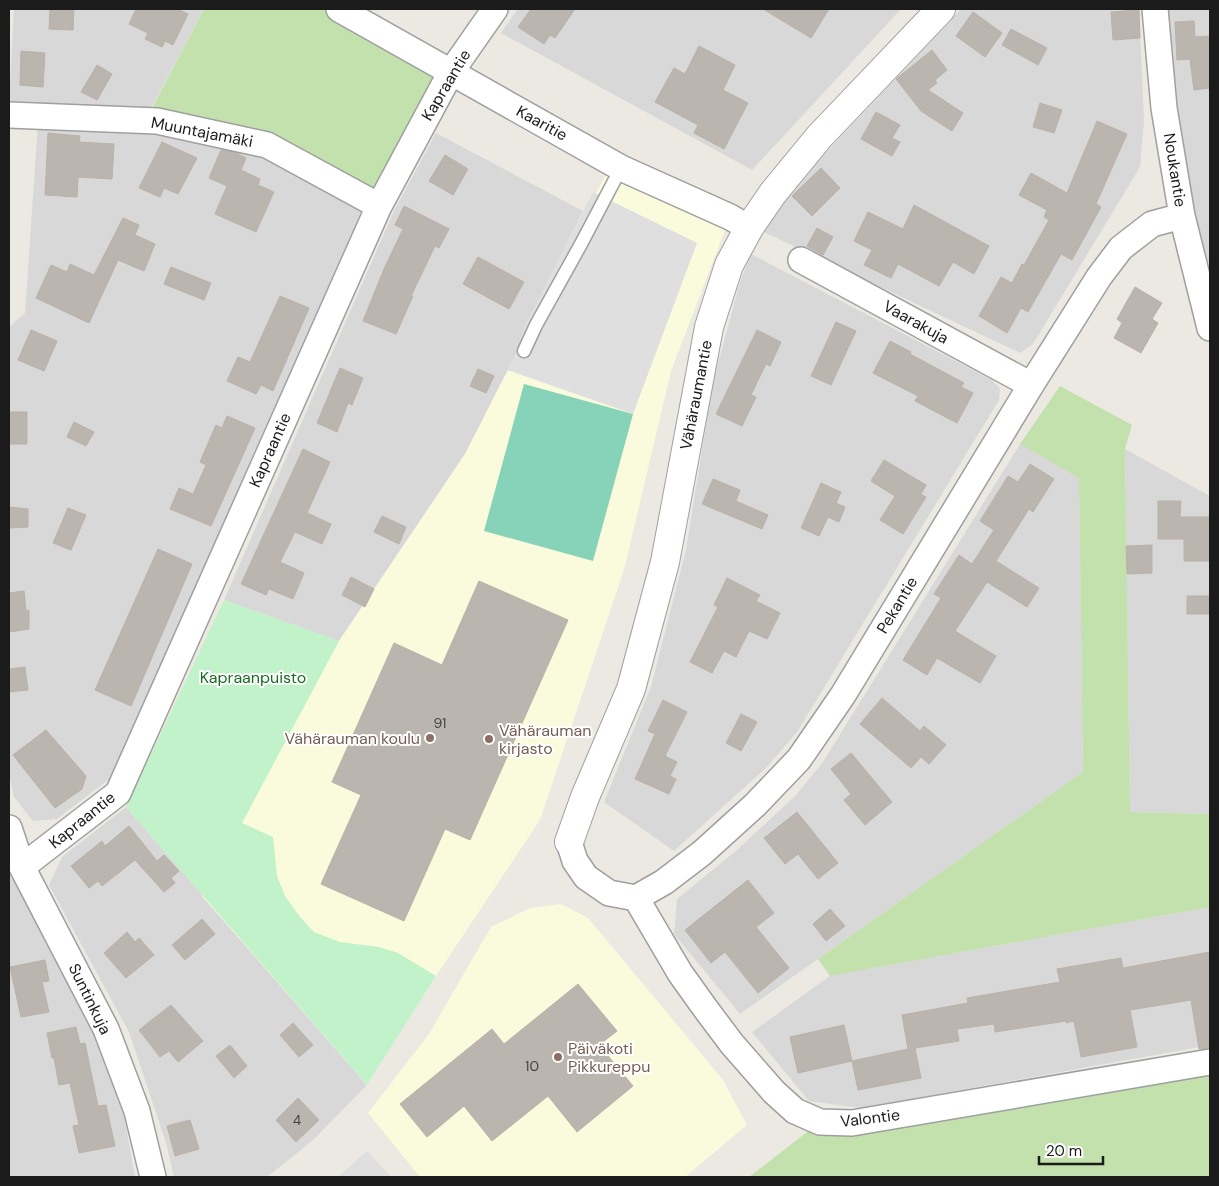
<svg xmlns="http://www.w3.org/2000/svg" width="1219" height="1186" font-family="'DM Sans',sans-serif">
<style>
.residential{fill:#d9d8d8}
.education{fill:#f9fbdc}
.grass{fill:#c3e1ac}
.park{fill:#c2f2c9}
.pitch{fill:#87d3ba}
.parking{fill:#dfdfdf}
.building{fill:#bbb5af;stroke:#bbb1a6}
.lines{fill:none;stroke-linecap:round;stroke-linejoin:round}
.service-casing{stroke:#9f9f9f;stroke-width:15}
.minor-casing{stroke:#9f9f9f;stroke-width:28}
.tertiary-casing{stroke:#9f9f9f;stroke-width:30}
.service{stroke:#fff;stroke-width:12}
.minor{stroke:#fff;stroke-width:25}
.tertiary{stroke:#fff;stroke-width:28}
.education-dot{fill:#8d6e63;stroke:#fff;stroke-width:2}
.labels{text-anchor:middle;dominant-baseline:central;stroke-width:4;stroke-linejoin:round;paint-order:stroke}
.number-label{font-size:14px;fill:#434240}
.street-label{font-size:16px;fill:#1b1b1b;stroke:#fff}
.park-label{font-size:16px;fill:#166c22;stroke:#fff}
.education-label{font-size:16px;fill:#785e54;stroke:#fff;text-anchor:start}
</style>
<rect width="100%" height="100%" fill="#ece9e2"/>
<path class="residential" d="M14,9h190l-54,101 -141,-8z
M518,9h383l-149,161 -251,-137z
M961,9h178l5,111 -4,47 -107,177 -13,9 -256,-121 25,-40z
M1168,9h42v259l-20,-68 -11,-77z
M38,123l135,8 87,21 102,57 -249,567 -56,43 -24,2 -19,-24 -5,-23v-447l16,-14z
M436,133l147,78 -58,116 -9,27 -51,100 -126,187 -115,-41 170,-389z
M751,254l241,126 8,9 -1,11 -202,332 -31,36 -92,83 -70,-49 47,-115 35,-137 27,-168 27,-100z
M1020,444l59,33 4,295 -343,242 -66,-80 3,-35 60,-49 60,-56 26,-32z
M1125,449l85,47v318l-80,-2z
M126,807l241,278 -55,56 -45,36h-93l-8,-34 -37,-111 -80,-147 13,-28z
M9,872l78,146 37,98 11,61h-126z
M1210,907v138l-349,63 -52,-7 -57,-69 78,-56z"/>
<path class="education" d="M612,163l118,54 -59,154 -47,199 -84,250 -104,156 -69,109 -165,-189 137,-255 126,-187 51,-100 9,-27z
M561,904l27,14 135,162 24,45 -62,52h-265l-52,-64 61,-79 62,-107 39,-19z"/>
<path class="grass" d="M204,9h129l108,56 -74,134 -216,-89z
M1060,386l72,39 -7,24 5,363 80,2v93l-380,69 -12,-17 265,-187 -4,-294 -59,-34z
M1210,1060v117h-461l71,-55z"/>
<path class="park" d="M224,600l115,41 -97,182 31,14 4,39 8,20 15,21 14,15 26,10 39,5 19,6 38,23 -69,109 -241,-278z"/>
<path class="pitch" d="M524,384l109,30 -40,147 -109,-30z"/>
<path class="parking" d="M593,192l104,51 -64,171 -126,-44 9,-16 9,-27z
M367,1151l24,26h-53z"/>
<path class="building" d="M50,9h24l-1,21 -24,-1z
M136,9h41l11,5 -15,31 -8,-4 -3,6 -17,-8 3,-6 -19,-9z
M531,9h44l-20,29 -5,-3 -6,9 -26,-17z
M763,9h66l-18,29z
M1139,10l1,28 -27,2 -2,-28z
M973,12l29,21 -17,24 -29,-21z
M1194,21l1,16 15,-1v52l-16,2 -4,-31 -13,1 -2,-38z
M1011,29l36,19 -9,17 -36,-20z
M699,46l36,19 -12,25 25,13 -24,46 -30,-16 4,-8 -43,-23 19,-34 11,6z
M932,50l15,20 -12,10 2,3 -9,7 35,23 -11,18 -31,-20 -25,-32z
M21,51l24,2 -2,34 -23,-2z
M97,65l15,9 -15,26 -16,-8z
M1040,103l22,7 -8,23 -21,-6z
M876,112l24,13 -8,13 8,4 -8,14 -31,-17z
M1097,121l30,13 -31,70 5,3 -29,53 -11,-6 -33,58 -7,-4 -14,25 -28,-17 22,-39 11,6 10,-19 2,1 25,-45 -5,-3 3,-7 -28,-15 12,-22 36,20z
M48,133l32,3 -1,6 35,2 -2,35 -34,-2 -1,20 -32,-2z
M162,142l35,16 -19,36 -14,-6 -4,9 -21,-9z
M221,150l13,2 12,6 -5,12 19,9 -2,6 16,7 -18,40 -41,-18 12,-28 -18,-8z
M445,155l23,14 -15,26 -24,-14z
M821,168l19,20 -28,28 -20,-20z
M914,205l75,41 -15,28 -21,-12 -14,24 -41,-22 -7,14 -27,-13 8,-15 -18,-9 14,-29 35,17z
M404,206l45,23 -10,19 -4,-2 -24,50h2l-17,38 -33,-13 21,-52 19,-40 -8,-4z
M123,218l16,7 -4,10 20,9 -11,27 -26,-11 -29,63 -53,-25 15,-33 16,7 3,-8 24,11z
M817,228l16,9 -10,18 -16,-9z
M478,257l46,25 -15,27 -46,-25z
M171,267l40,16 -7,17 -40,-16z
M1135,287l27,16 -10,16 6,4 -17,30 -27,-15 8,-15 -5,-4z
M280,296l29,12 -36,83 -12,-6 -5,9 -29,-13 11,-24 12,5z
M836,322l20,9 -25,54 -20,-9z
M31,330l26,11 -13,30 -26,-11z
M757,330l24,12 -11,24 -4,-2 -15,31 5,2 -14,29 -26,-12z
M890,341l21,11 -1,2 54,29 -3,4 12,6 -16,30 -42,-22 3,-5 -45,-23z
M340,368l23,10 -11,27 -4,-2 -11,29 -20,-9z
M478,369l16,7 -8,17 -16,-7z
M9,412h18v32h-18z
M227,416l28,12 -44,98 -41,-17 9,-21 14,6 13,-29 -6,-3 16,-37 6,3z
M74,422l20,10 -8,14 -19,-9z
M303,449l27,13 -23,51 24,11 -9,20 -27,-12 -15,30 24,11 -11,26 -24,-10 -3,6 -25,-11z
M884,460l42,25 -5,9 5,3 -23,37 -23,-14 15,-24 -24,-15z
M1030,464l24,15 -21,33 -4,-3 -33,52 43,27 -12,19 -40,-25 -32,49 41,25 -16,27 -43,-25 -10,17 -24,-15 38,-62 -7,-4 25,-39 13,9 22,-34 -14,-9 28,-45 10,6z
M713,479l27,11 -4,11 32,14 -6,14 -60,-25z
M821,483l20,9 -5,11 9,4 -6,15 -11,-5 -9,19 -18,-8z
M1158,501h23l-1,16h30v44h-26v-22h-26z
M9,507l19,2v18l-19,1z
M68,508l18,7 -15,35 -18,-7z
M382,516l24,11 -7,17 -25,-12z
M1152,545v28l-25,1 -1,-28z
M158,549l34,15 -61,142 -36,-16z
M351,577l23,12 -9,18 -23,-12z
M727,578l33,17 -4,6 24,12 -13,26 -18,-8 -13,26 -12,-6 -12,22 -22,-11 28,-55 -4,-2z
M479,581l89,39 -98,220 -25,-11 -41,92 -83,-37 40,-89 -29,-13 62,-139 48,22z
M24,591l2,20 3,-1v19l-20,3v-39z
M1187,596h23v18h-23z
M25,667l3,23 -19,2v-23z
M882,698l38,33 4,-5 22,19 -17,19 -8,-7 -10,11 -51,-44z
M663,700l24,12 -22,44 12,6 -7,14 6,3 -7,15 -34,-15 20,-45 -7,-3z
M741,714l16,8 -16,29 -15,-8z
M46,730l40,46 -4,13 -27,19 -42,-53z
M851,753l41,49 -27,23 -21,-25 7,-6 -20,-25z
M797,812l41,51 -20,16 -20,-25 -13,10 -21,-26z
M129,826l28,35 7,-6 15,16 -8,7 4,5 -11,9 -29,-32 -33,26 -4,-5 -9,7 -18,-22 31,-25 3,5z
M748,880l26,33 -18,14 33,41 -31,25 -33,-41 -14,11 -26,-33z
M830,909l15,17 -19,15 -13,-17z
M202,919l13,15 -30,26 -13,-15z
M127,932l8,10 4,-4 15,17 -28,23 -22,-25z
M1210,952v96l-11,1 -8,-49 -61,10 7,37 -56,10 -7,-36 -8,2v-2l-71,11 -1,-8 -37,5 2,12 -44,7 6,30 -63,12 -6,-29 56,-12 -6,-34 66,-12 -1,-5 93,-16 -3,-13 64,-11 2,10z
M45,960l4,21 -7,1 7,30 -28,5 -11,-50z
M578,984l39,47 -18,14 34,41 -56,46 -29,-36 -56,45 -28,-35 -37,31 -27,-33 92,-75 12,15z
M171,1005l32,36 -25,21 -9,-11 -9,6 -21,-27z
M293,1023l20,22 -14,12 -19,-22z
M844,1025l8,36 -54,12 -8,-36z
M76,1027l4,17 5,-1 13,63 8,-1 9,41 -36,7 -6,-27 6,-1 -9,-42 -11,2 -5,-27h-2l-5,-25z
M230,1045l17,21 -13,12 -18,-22z
M298,1098l21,22 -23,22 -20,-22z
M190,1120l9,29 -24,7 -8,-30z"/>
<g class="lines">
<defs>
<path id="service" d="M524,351l12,-26 45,-81 40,-76"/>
<path id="minor" d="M339,9l282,159 109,49 19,11
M1155,9l9,99 18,108 28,112
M9,115l148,6 110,24 112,61
M801,260l230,125
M9,828l13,39 84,162 31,82 16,66
M569,842l6,19 11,16 23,16 27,5 28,-16 38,-29 53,-48 44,-46 44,-64 188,-310 68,-108 22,-29 31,-24 30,-8
M22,867l96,-74 261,-587 72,-134 44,-63
M636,898l44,75 25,35 27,36 42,48 21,19 25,11 32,1 358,-61"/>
<path id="tertiary" d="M569,842l16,-45 46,-108 34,-127 44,-235 20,-62 20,-37 24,-35 46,-56 122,-128"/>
</defs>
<use href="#service" class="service-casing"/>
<use href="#minor" class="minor-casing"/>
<use href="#tertiary" class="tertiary-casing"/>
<use href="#service" class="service"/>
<use href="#minor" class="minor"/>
<use href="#tertiary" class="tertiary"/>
</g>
<g class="education-dot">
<circle cx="430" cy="738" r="5"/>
<circle cx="489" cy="739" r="5"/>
<circle cx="558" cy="1057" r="5"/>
</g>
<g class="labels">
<g class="number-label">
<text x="440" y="723">91</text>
<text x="532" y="1066">10</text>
<text x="297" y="1120">4</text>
</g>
<g class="street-label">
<text transform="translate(446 85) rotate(-59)">Kapraantie</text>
<text transform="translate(542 123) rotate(29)">Kaaritie</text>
<text transform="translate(202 132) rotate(11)">Muuntajamäki</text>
<text transform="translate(1175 170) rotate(81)">Noukantie</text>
<text transform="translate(916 322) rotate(29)">Vaarakuja</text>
<text transform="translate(696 395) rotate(-79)">Vähäraumantie</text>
<text transform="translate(270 450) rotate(-66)">Kapraantie</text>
<text transform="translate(897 605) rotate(-59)">Pekantie</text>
<text transform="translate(82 820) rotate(-39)">Kapraantie</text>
<text transform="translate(90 999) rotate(64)">Suntinkuja</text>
<text transform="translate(870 1118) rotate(-7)">Valontie</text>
</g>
<g class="park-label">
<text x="253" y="677">Kapraanpuisto</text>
</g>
<g class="education-label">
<text x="499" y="730">Vähärauman<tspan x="499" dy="18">kirjasto</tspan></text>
<text x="420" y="738" text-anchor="end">Vähärauman koulu</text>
<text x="568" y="1048">Päiväkoti<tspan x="568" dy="18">Pikkureppu</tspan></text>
</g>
</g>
<rect width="1219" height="1186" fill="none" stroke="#1b1b1b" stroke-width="20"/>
<path d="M1039 1156v8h64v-8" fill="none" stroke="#1b1b1b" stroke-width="2.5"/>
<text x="1046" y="1156" font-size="15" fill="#1b1b1b" stroke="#ffffff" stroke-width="4" paint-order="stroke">20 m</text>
</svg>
